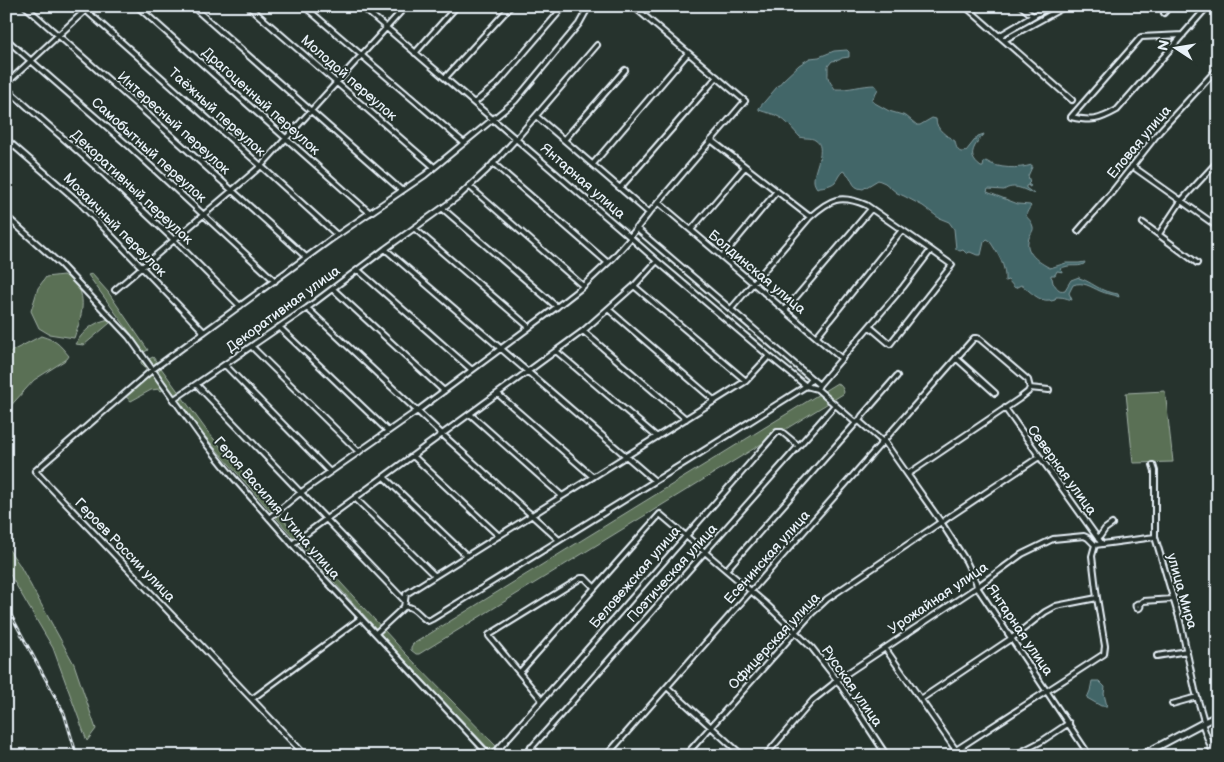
<svg xmlns="http://www.w3.org/2000/svg" width="1224" height="762" font-family="'Balsamiq Sans',sans-serif">
<style>
.green{fill:#5a7054;stroke:#a1b0a6}
.water{fill:#436668;stroke:#859ea2}
.lines{fill:none;stroke-linecap:round;stroke-linejoin:round}
.street-casing{stroke:#e8f1f8;stroke-width:8}
.secondary-casing{stroke:#e8f1f8;stroke-width:9}
.street{stroke:#26332d;stroke-width:4}
.secondary{stroke:#26332d;stroke-width:5}
.rail-casing{stroke:#e8f1f8;stroke-width:3}
.rail{stroke:#26332d;stroke-width:1;stroke-dasharray:4;stroke-linecap:butt}
.labels{text-anchor:middle;dominant-baseline:central;stroke-width:4;stroke-linejoin:round;paint-order:stroke}
.street-label{font-size:14px;fill:#e8f1f8;stroke:#26332d}
</style>
<rect width="100%" height="100%" fill="#26332d"/>
<filter id="ink" filterUnits="userSpaceOnUse"><feTurbulence type="fractalNoise" baseFrequency=".02" numOctaves="2"/><feDisplacementMap in="SourceGraphic" scale="10" xChannelSelector="R" yChannelSelector="G"/><feConvolveMatrix kernelMatrix="1 2 1 2 8 2 1 2 1" color-interpolation-filters="sRGB"/></filter>
<g filter="url(#ink)">
<path class="green" d="M92,274l16,18 40,58 -4,2 -56,-77z
M63,275c4,2 11,4 13,8 12,17 4,38 -2,55l-25,-4 -10,-6 -8,-17 7,-23 8,-11z
M109,319l1,4 -26,22 -9,-1c10,-14 17,-21 34,-25z
M41,336c16,5 17,7 28,20l-2,3 -33,21 -28,31v-57z
M153,357l54,74 82,95 116,127 92,94 -5,5 -91,-96 -116,-128 -83,-95 -53,-74z
M141,361h2l20,29 -2,1 -2,-2 -8,1 -20,11 -6,-5 5,-6 18,-12 2,-5 -9,-10z
M837,383c4,2 6,5 7,9l-1,2 -424,260h-3l-5,-4v-3l2,-3z
M1165,391l8,71 -40,1 -7,-70z
M6,548l3,2 10,14 55,100 22,65 -9,12 -34,-93 -47,-80z"/>
<path class="water" d="M847,50l2,2v5l-7,1 -3,2 -7,1 -4,5c0,3 0,5 0,7 -1,7 4,11 7,16 14,1 27,-4 40,-4l3,4 -6,11 1,2 16,9 17,5 11,9h3l12,-7 4,1c0,11 11,17 19,22 1,6 3,14 11,10l12,-15 6,-2 -1,2c-4,2 -5,5 -8,10 -5,9 -2,15 6,21h2l1,-5 2,-1c12,8 32,8 46,4v2l-4,9 2,6 -2,2 3,2 -2,1v-1l-1,-1 -2,1v2l8,6c-9,-4 -20,-11 -30,-4l-16,-1 -1,3 31,12 12,1 1,1c-10,14 -1,9 2,21 1,4 -3,7 -4,11 -6,14 11,25 21,30l16,-5h13l6,-1 -1,2c-7,4 -14,-1 -24,5l3,3 -6,-1 -2,4h-4v2l1,1 1,5c4,4 5,9 12,7l6,-10 8,-3v1c10,3 15,8 24,12 4,2 10,3 15,4l1,3c-6,-3 -13,-3 -19,-6 -9,-4 -17,-10 -27,-6l-4,8 3,7c-7,-2 -8,-3 -16,-3l-1,3 -4,1 -1,-1c-12,2 -19,-9 -29,-15l-6,3 -7,-8 -3,1c1,-16 -7,-27 -16,-41l-2,-1 -3,3 -3,13h-4l-7,-3 -3,1v1l-4,-4 -3,1 -4,-2 -2,-20 -5,-7 -10,-4 -16,-12 -19,-10 -7,-3 -12,-10 -7,-3 -15,9c-14,-1 -8,-12 -20,-18 -4,3 -5,7 -8,11 -3,3 -11,5 -16,5l-2,1c-1,-1 -3,-5 -3,-7 -1,-11 14,-34 1,-41 -4,-3 -10,-1 -15,-3 -7,-7 -13,-16 -21,-20 -6,-4 -13,-4 -20,-7v-2l24,-28 16,-15 11,-7 9,-1 15,-6z
M1092,681h7l6,6 -1,7 3,12h-6l-14,-8 3,-7z"/>
<g class="lines">
<defs>
<path id="street" d="M25,6l129,114 152,137
M81,6l180,160 76,69
M137,6l233,207
M192,6l210,185
M248,6l186,161
M304,6l160,137
M361,6l269,231 27,24 112,95 37,30 11,3 39,34
M965,6l107,94
M1021,6l12,10
M1164,13l6,-7
M1183,35l-42,2 -70,80c21,5 28,3 46,-7l91,-104
M999,36l51,-30
M6,39l124,108 145,134
M1004,40l62,-34
M415,53l42,-47
M445,78l66,-72
M6,84l84,-78
M6,88l99,87 69,65 66,66
M474,103l24,-20 62,-72
M536,116l113,97
M6,139l75,65 123,128
M564,140l61,-70
M711,140l99,77
M493,163l115,100
M593,164l95,-111
M1132,166l86,61
M469,186l114,100
M620,188l97,-111
M658,202l184,157
M442,208l115,99
M6,216l54,48 69,73 74,103 30,37 68,77 189,202
M1143,223l54,40
M414,228l115,99
M636,228l183,157
M691,230l54,-63
M1078,231l34,-39 47,-60 59,-64
M1159,234l22,-33 37,-40
M630,237l19,-24 96,-112 -112,-95
M385,249l270,232
M722,257l55,-66
M358,270l114,100
M634,286l112,95
M333,289l111,102
M115,290l146,-124 145,-160
M307,308l135,126 117,106
M608,309l107,92
M731,309l79,-92c20,-18 30,-23 56,-12l65,45 -28,37 -84,98 -2,4
M785,310l86,-101
M279,327l109,104
M870,327l20,17 62,-79 -21,-15
M583,331l103,88
M816,337l86,-107
M252,347l107,105
M556,351l101,86
M956,358l39,35
M225,365l105,107
M197,385l208,216
M1030,388l19,2
M498,394l95,83
M173,400l134,-92 78,-59 74,-53 28,-26 29,-31 81,-94
M1005,408l97,136
M470,414l92,82
M859,421l24,21
M884,441l57,81 25,39 10,21 1,5 108,162 3,7
M413,456l86,80
M1153,465l2,6v66l25,84 15,69 9,31
M908,474l111,-75 9,-7 2,-4
M384,477l83,79
M355,498l80,78
M1217,499l1,2
M269,518l31,-25 117,-82 137,-102 27,-21 32,-30 18,-20
M941,523l8,-6 90,-60
M1098,539l7,-10 7,-5
M292,544l291,-213 51,-45 23,-25
M726,570l130,-147 3,-2 3,-5 35,-40
M1135.5 606a2.5 2.5 0 1 1 5 0a2.5 2.5 0 1 1-5 0Z
M1140,604l3,-3 30,-2
M404,607l2,-13 340,-213 23,-25
M376,633l28,-26c11,-2 15,10 24,14l4,-2 257,-159 117,-74 6,-7
M885,648l75,108
M1157,656l30,-5
M520,672l140,-158 105,89 47,45 25,32 50,76
M667,687l76,69
M252,699l109,-81
M921,699l91,-61 33,-26 11,-6 41,-8
M542,700l-53,-64v-1l92,-57h4l9,9
M1172,704l25,-7
M1202,723l12,33
M531,747l10,9
M956,750l148,-96 1,-8 -8,-48 -5,-42 3,-11
M306,756l-271,-285 117,-101 178,-130 95,-65 90,-74 64,-77 10,-18
M492,756l85,-95 200,-229h5l17,14
M524,756l311,-351
M606,756l368,-418h3l3,1 48,41 2,8
M685,756l127,-143 15,-14 114,-77
M765,756l48,-56 19,-15 5,-5 140,-93 45,-33 31,-15 31,-3 4,2 7,7 60,-8
M1013,756l29,-15 27,-18"/>
<path id="secondary" d="M1140,756l78,-41"/>
</defs>
<use href="#street" class="street-casing"/>
<use href="#secondary" class="secondary-casing"/>
<use href="#street" class="street"/>
<use href="#secondary" class="secondary"/>
<defs>
<path id="rail" d="M6,606l58,107 13,43"/>
</defs>
<use href="#rail" class="rail-casing"/>
<use href="#rail" class="rail"/>
</g>
</g>
<g class="labels">
<g class="street-label">
<text transform="translate(349 78) rotate(41)">Молодой переулок</text>
<text transform="translate(261 101) rotate(42)">Драгоценный переулок</text>
<text transform="translate(217 112) rotate(42)">Таёжный переулок</text>
<text transform="translate(174 123) rotate(42)">Интересный переулок</text>
<text transform="translate(1139 142) rotate(-50)">Еловая улица</text>
<text transform="translate(149 150) rotate(42)">Самобытный переулок</text>
<text transform="translate(583 181) rotate(41)">Янтарная улица</text>
<text transform="translate(132 187) rotate(43)">Декоративный переулок</text>
<text transform="translate(115 225) rotate(45)">Мозаичный переулок</text>
<text transform="translate(757 272) rotate(40)">Болдинская улица</text>
<text transform="translate(283 309) rotate(-36)">Декоративная улица</text>
<text transform="translate(1062 470) rotate(54)">Северная улица</text>
<text transform="translate(277 508) rotate(49)">Героя Василия Утина улица</text>
<text transform="translate(125 550) rotate(46)">Героев России улица</text>
<text transform="translate(767 557) rotate(-48)">Есенинская улица</text>
<text transform="translate(672 573) rotate(-48)">Поэтическая улица</text>
<text transform="translate(635 577) rotate(-49)">Беловежская улица</text>
<text transform="translate(1182 591) rotate(74)">улица Мира</text>
<text transform="translate(938 598) rotate(-34)">Урожайная улица</text>
<text transform="translate(1020 630) rotate(56)">Янтарная улица</text>
<text transform="translate(774 641) rotate(-47)">Офицерская улица</text>
<text transform="translate(852 686) rotate(55)">Русская улица</text>
</g>
</g>
<rect width="1224" height="762" fill="none" stroke="#26332d" stroke-width="25"/>
<rect x="12" y="12" width="1199" height="737" fill="none" stroke="#e8f1f8" stroke-width="2" filter="url(#ink)"/>
<g transform="translate(1176 48) rotate(282)" stroke="#26332d" stroke-width="4" paint-order="stroke">
<path d="M0-4L9 19L0 12L-9 19Z" fill="#e8f1f8"/>
<text y="-8" font-size="14" font-weight="bold" text-anchor="middle" fill="#e8f1f8">N</text>
</g>
</svg>
